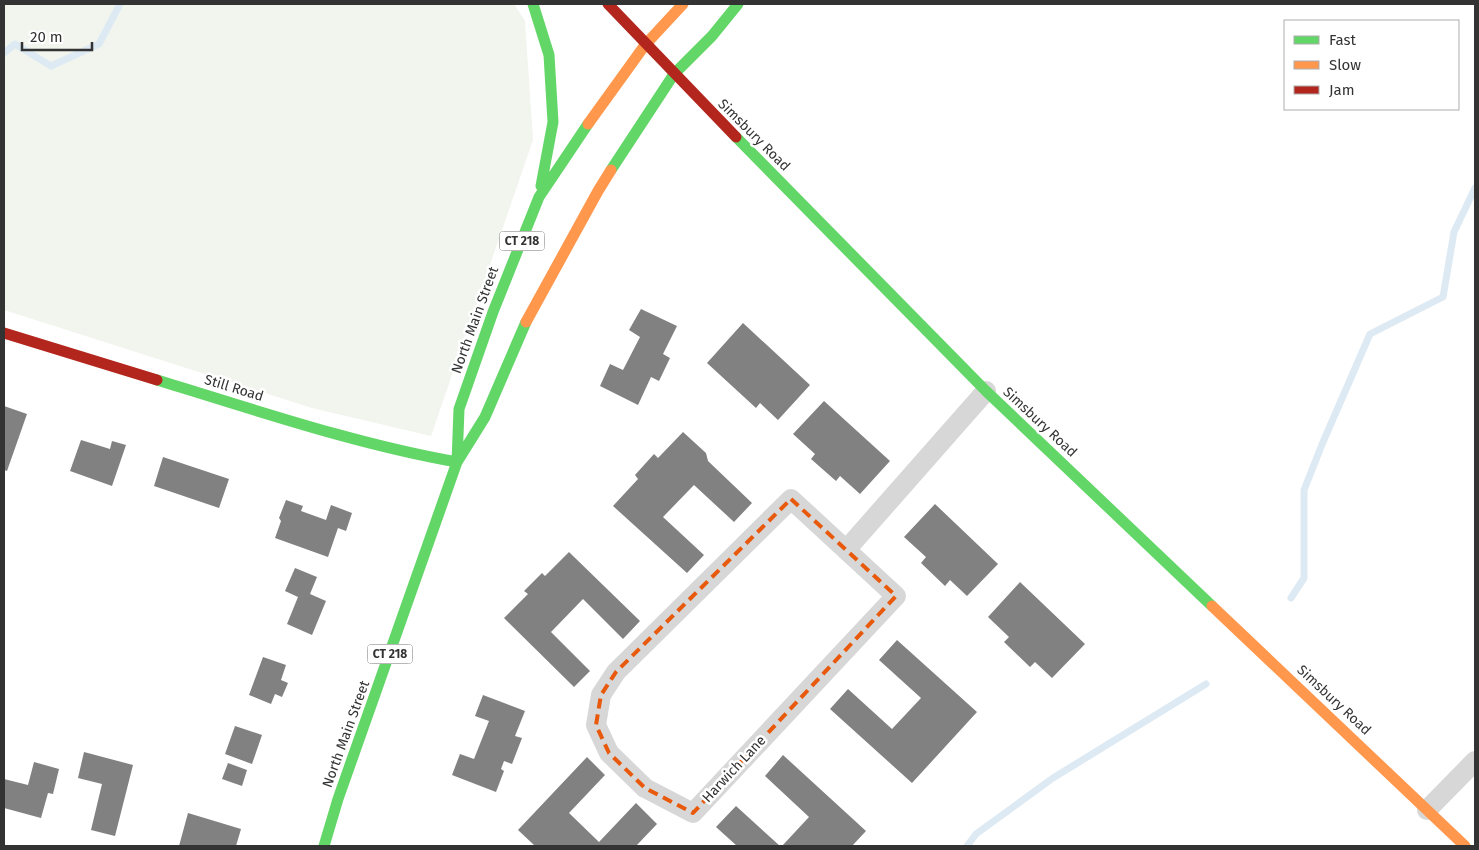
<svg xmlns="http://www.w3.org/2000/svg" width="1479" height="850" font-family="'Fira Sans',sans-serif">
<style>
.green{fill:#f1f5ed}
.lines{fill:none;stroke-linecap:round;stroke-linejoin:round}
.stream{stroke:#ddeaf4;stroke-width:7}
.building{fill:#818181}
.street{stroke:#d7d7d7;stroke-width:20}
.fast{stroke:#63d668;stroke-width:11}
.slow{stroke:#ff974d;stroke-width:11}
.jam{stroke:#b3261e;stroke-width:11}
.marked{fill:none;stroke:#e8590c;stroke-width:4;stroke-dasharray:10 6;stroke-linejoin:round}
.labels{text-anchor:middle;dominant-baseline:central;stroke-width:5;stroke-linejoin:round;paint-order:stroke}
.shield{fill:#fff;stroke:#707070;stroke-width:1}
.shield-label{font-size:12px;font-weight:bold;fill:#333}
.street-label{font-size:14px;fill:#333;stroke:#fff}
</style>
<rect width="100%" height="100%" fill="#fff"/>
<path class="green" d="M4,4h510l11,17 8,119 -102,296 -119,-28 -308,-98z"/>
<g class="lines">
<path class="stream" d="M4,53l11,-9 36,22 48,-22 21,-40
M1291,598l13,-20v-88l19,-48 47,-108 73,-37 11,-65 21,-44
M967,846l9,-12 77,-56 153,-94"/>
</g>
<path class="building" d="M641,309l36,17 -14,28 7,4 -11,23 -8,-4 -13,28 -38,-19 10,-22 13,6 17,-33 -11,-7z
M743,323l67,62 -32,35 -18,-17 -4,5 -49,-45z
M824,401l66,60 -30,33 -20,-18 -4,5 -25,-22 4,-5 -22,-20z
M4,406l23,8 -20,57 -3,-1z
M683,432l23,21 2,8 44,42 -18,19 -40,-37 -31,32 41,38 -17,18 -74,-67 25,-27 -3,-4 19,-21 4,4z
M81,440l29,9 2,-8 14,4 -14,41 -42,-15z
M163,457l66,22 -10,29 -65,-22z
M286,500l17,6 -2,5 25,9 5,-15 21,8 -6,18 -8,-3 -10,29 -53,-19 6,-17 -2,-3z
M935,504l63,60 -31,32 -17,-16 -5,6 -24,-23 5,-6 -22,-20z
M569,552l71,69 -17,18 -40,-40 -32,33 39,39 -16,16 -70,-69 24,-24 -4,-3 18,-18 3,3z
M295,568l22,9 -7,17 16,7 -14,34 -25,-11 11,-27 -13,-6z
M1020,582l65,62 -33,34 -17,-16 -5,5 -26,-25 5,-5 -21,-20z
M897,640l80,72 -65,71 -82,-74 18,-20 44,40 29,-31 -42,-38z
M263,657l23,8 -5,15 7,3 -6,14 -7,-3 -4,10 -22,-9z
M483,695l42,16 -10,25 7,2 -10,26 -8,-3 -3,8 3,2 -8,21 -44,-17 8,-21 14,5 15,-38 -14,-5z
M235,726l27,9 -10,29 -27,-10z
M84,752l49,13 -18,71 -24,-6 11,-46 -24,-6z
M783,755l83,76 -14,15h-70l27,-29 -44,-41z
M587,757l18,18 -36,38 30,29 37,-39 21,21 -21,22h-101l-17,-16z
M34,762l25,7 -6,25 -5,-1 -7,25 -37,-10v-29l24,6z
M228,763l19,7 -5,16 -20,-7z
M736,806l44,40h-43l-21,-19z
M188,813l53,16 -5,17h-57z"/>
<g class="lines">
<path class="street" d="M791,499l105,97 -203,217 -48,-25 -36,-35 -13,-28 5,-30 15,-23z
M846,550l140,-159
M1427,810l48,-49"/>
<path class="fast" d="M533,4l16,51 4,67 -12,64
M736,137l250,254 226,215
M611,170l63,-96 38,-38 26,-32
M157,380c99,30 198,64 300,82
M457,462l2,-53 34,-97 46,-115 49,-73
M324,846l14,-47 119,-337 28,-45 41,-95"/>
<path class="slow" d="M588,124l57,-79 38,-41
M526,322l72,-131 13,-21
M1212,606l253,240"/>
<path class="jam" d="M608,4l128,133
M4,333l153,47"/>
</g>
<path class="marked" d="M791,499l105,97 -203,217 -48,-25 -36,-35 -13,-28 5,-30 15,-23z"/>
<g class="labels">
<g class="shield">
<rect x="499.5" y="231.5" width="45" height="19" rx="4"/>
<rect x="367.5" y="644.5" width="45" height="19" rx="4"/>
</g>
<g class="shield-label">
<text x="522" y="241">CT 218</text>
<text x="390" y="654">CT 218</text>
</g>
<g class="street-label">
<text transform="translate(754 135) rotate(45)">Simsbury Road</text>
<text transform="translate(475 320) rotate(-70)">North Main Street</text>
<text transform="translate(234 388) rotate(17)">Still Road</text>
<text transform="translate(1040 422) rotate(43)">Simsbury Road</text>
<text transform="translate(1334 700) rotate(43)">Simsbury Road</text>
<text transform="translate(346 734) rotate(-70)">North Main Street</text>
<text transform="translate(734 769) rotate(-47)">Harwich Lane</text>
</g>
</g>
<rect width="1479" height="850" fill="none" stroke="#333333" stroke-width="10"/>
<rect x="1284" y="20" width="175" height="90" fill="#ffffff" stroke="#adadad"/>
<rect x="1294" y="36" width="25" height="8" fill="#63d668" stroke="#adadad"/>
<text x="1329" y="45" font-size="15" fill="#333333">Fast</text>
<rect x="1294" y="61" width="25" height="8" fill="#ff974d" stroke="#adadad"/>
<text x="1329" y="70" font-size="15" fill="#333333">Slow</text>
<rect x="1294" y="86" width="25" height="8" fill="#b3261e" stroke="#adadad"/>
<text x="1329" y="95" font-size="15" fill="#333333">Jam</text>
<path d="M22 42v8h70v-8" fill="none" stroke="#333333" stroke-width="2.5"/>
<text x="30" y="42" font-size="15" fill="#333333" stroke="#ffffff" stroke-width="4" paint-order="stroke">20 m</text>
</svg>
